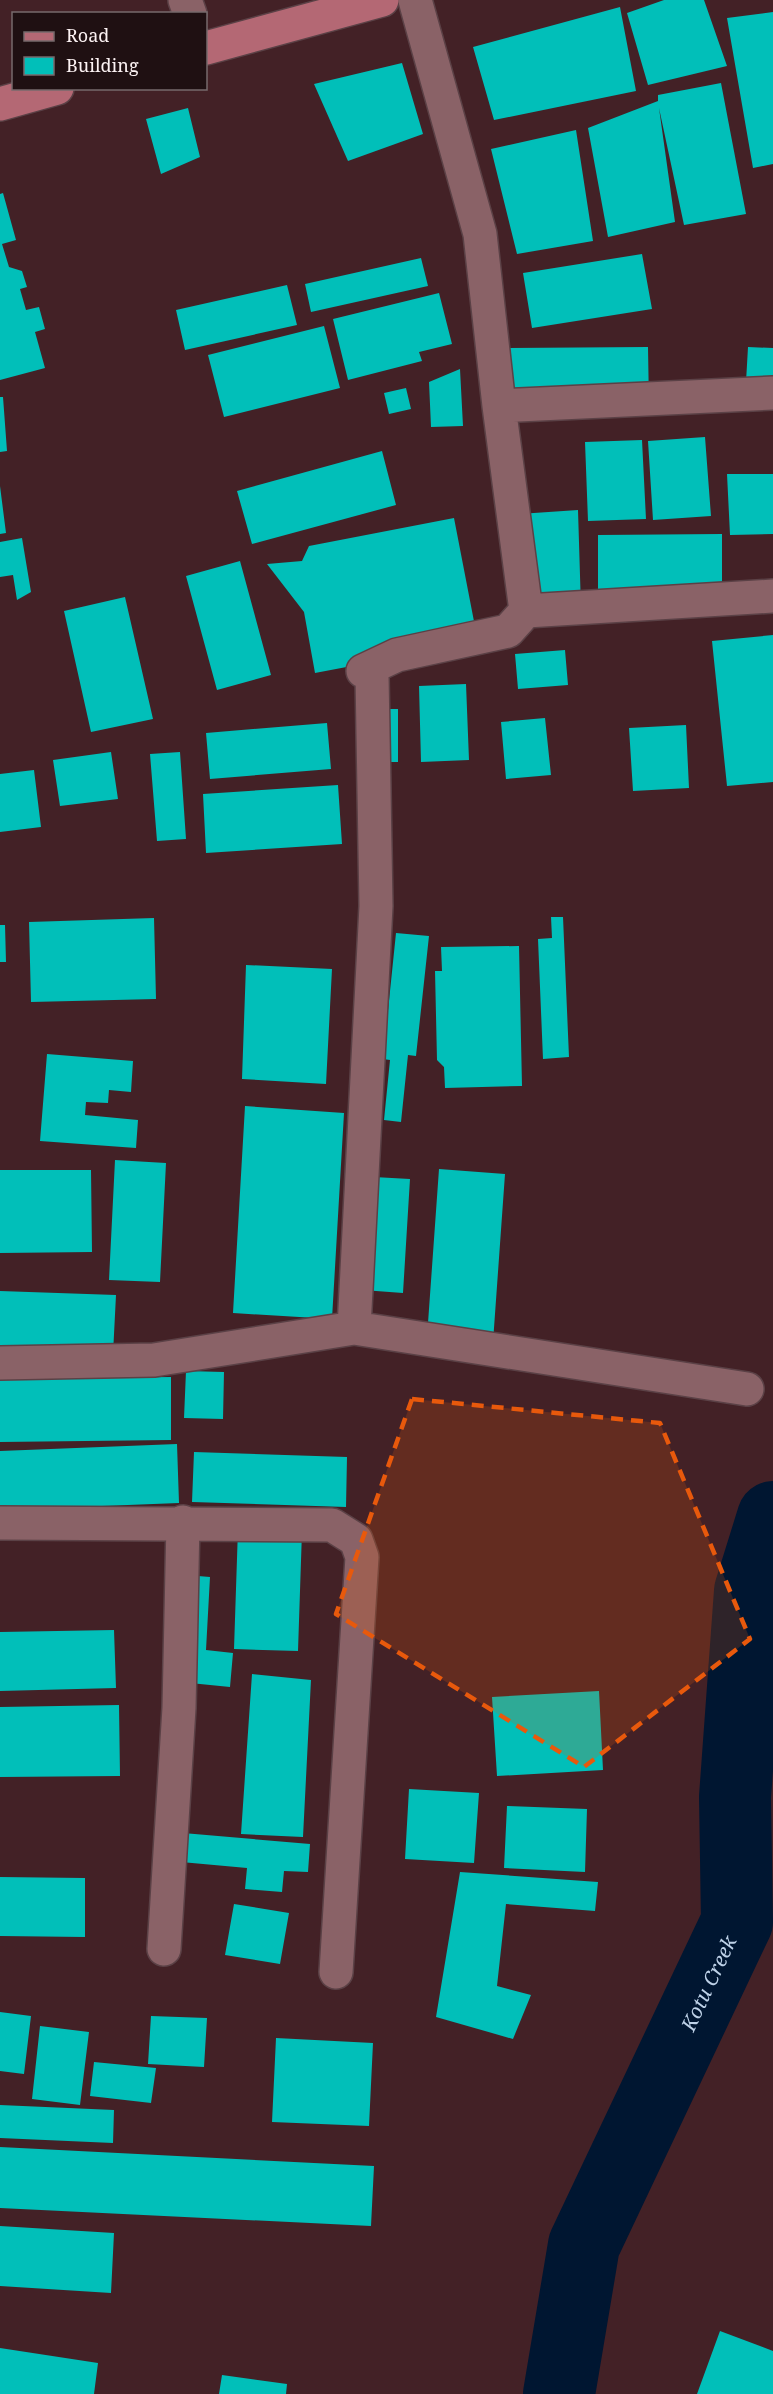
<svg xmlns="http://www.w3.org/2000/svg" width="773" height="2394" font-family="'Noto Serif',serif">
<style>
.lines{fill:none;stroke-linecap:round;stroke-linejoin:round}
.river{stroke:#001631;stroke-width:72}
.building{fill:#01bfb9}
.minor-casing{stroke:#5b4146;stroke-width:36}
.major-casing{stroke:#5b4146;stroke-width:36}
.minor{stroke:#8a6267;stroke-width:33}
.major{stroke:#b46874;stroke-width:33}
.marked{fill:#e8590c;fill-opacity:0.2;stroke:#e8590c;stroke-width:4.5;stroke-dasharray:12 8;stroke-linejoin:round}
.labels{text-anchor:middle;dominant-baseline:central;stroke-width:6;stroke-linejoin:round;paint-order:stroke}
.water-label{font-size:20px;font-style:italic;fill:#bed2e8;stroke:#1f1012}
</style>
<rect width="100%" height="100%" fill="#432126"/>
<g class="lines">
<path class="river" id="s1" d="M559,2394l25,-149 153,-323 -2,-125 15,-206 23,-74"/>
</g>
<path class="building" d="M664,0h40l23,66 -79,19 -21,-72z
M620,7l16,84 -142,29 -21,-73z
M773,12v152l-20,4 -26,-150z
M402,63l21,71 -75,27 -34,-77z
M721,83l25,131 -62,11 -25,-117 16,114 -67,15 -20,-109 70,-27v-6z
M188,108l12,49 -39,17 -15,-55z
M576,130l17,111 -76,13 -26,-105z
M3,193l13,47 -14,4 7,23 13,4 5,16 -7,2 6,21 13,-3 6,22 -10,3 10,36 -45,12v-186z
M642,254l10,55 -120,19 -9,-55z
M421,258l7,28 -117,26 -6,-28z
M287,285l10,40 -112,25 -9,-40z
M439,293l13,51 -33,8 3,9 -74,19 -15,-61z
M324,326l16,62 -116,29 -16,-62z
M648,347l1,59 -148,2 -1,-60z
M748,347l25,1v36l-27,-2z
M460,369l3,57 -32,1 -2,-45z
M406,388l5,21 -22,5 -5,-21z
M0,397h3l4,54 -7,1z
M705,437l6,79 -58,4 -5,-79z
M642,440l4,79 -58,2 -3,-79z
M382,451l14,54 -144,39 -15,-53z
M727,474h46v60l-43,1z
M0,486l6,47 -6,1z
M578,510l3,98 -64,2 -12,-95z
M454,518l24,124 -163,31 -11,-61 -37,-48 35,-3 7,-15z
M722,534v57l-124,1v-57z
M22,538l9,54 -14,8 -4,-25 -13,2v-35z
M240,561l31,114 -54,15 -31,-114z
M125,597l28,122 -62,13 -27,-121z
M773,635v147l-46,4 -15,-145z
M565,650l3,35 -50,4 -3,-35z
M466,684l3,76 -48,2 -2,-76z
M371,709h27v53h-27z
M545,718l6,57 -45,4 -5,-57z
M327,723l4,46 -121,10 -4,-46z
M686,725l3,63 -56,3 -4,-63z
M111,752l7,47 -58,7 -7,-46z
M180,752l6,87 -29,2 -7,-87z
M34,770l7,57 -41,5v-58z
M338,785l4,59 -136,9 -3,-59z
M551,917h12l6,140 -26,2 -5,-120 14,-1z
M154,918l2,81 -125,3 -2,-80z
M0,925h5l1,37h-6z
M396,933l33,3 -13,120 -8,-1 -7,67 -17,-2 6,-60 -7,-1z
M519,946l3,140 -77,2 -1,-21 -7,-7 -2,-89h7l-1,-24z
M246,965l86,4 -6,115 -84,-5z
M47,1054l86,7 -2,31 -22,-2 -1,13 -22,-1 -1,13 53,5 -2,28 -96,-7z
M245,1106l99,7 -12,206 -99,-6z
M115,1160l51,3 -6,119 -51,-2z
M439,1169l66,5 -12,168 -66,-5z
M0,1170h91l1,82 -92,1z
M356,1176l54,3 -7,114 -54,-4z
M0,1291l116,4 -3,59 -113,-3z
M186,1371l38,1 -1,47 -39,-1z
M171,1377v63l-171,2v-63z
M177,1444l2,59 -179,7v-59z
M194,1452l153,5 -1,50 -154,-5z
M238,1528l64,3 -4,120 -64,-2z
M186,1575l24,2 -4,73 27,3 -3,34 -50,-5z
M114,1630l2,58 -116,3v-59z
M252,1674l59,6 -8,157 -62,-3z
M599,1691l4,79 -106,6 -5,-79z
M119,1705l1,71 -120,1v-70z
M409,1789l70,4 -5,70 -69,-4z
M507,1806l80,3 -2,63 -81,-4z
M183,1833l127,11 -2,28 -24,-1 -2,21 -37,-3 2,-21 -66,-6z
M460,1872l138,10 -3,29 -89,-7 -9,82 34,9 -18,44 -77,-22z
M0,1877l85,1v59l-85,-1z
M234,1904l55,9 -9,51 -55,-9z
M0,2012l31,4 -7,58 -24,-3z
M151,2016l56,2 -3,49 -56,-3z
M40,2026l49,6 -9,73 -48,-6z
M276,2038l97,5 -4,83 -97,-4z
M94,2062l62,6 -5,35 -61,-7z
M0,2105l114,5 -1,33 -113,-5z
M0,2147l374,19 -3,60 -371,-18z
M0,2226l114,7 -3,60 -111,-7z
M720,2331l53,20v43h-76z
M0,2348l98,15 -4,31h-94z
M222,2375l65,9 -1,10h-67z"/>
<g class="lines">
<defs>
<path id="minor" d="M185,0l5,14
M415,0l65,234 19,172 27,205
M499,406l274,-13
M363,671l34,-16 111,-24 18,-20 247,-15
M354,1328l22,-422 -4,-231 -9,-4
M0,1363l154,-3 200,-32 393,61
M0,1523l332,2 24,15 6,17 -26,415
M164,1949l15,-241 4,-186"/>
<path id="major" d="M206,48l176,-48
M0,104l57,-16"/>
</defs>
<use href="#minor" class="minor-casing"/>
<use href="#major" class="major-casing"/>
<use href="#minor" class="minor"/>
<use href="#major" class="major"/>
</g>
<path class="marked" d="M412,1399l248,24 90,216 -166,128 -248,-153z"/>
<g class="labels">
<g class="water-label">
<text stroke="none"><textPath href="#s1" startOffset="441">Kotu Creek</textPath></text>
</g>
</g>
<rect x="12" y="12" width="195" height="78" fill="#1f1012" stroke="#776a6c" stroke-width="1.5"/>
<rect x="24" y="32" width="30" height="9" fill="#b46874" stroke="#776a6c" stroke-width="1.5"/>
<text x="66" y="42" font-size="18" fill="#fcf2f3">Road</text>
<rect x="24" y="57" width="30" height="18" fill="#01bfb9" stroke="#776a6c" stroke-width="1.5"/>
<text x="66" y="72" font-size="18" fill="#fcf2f3">Building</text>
</svg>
